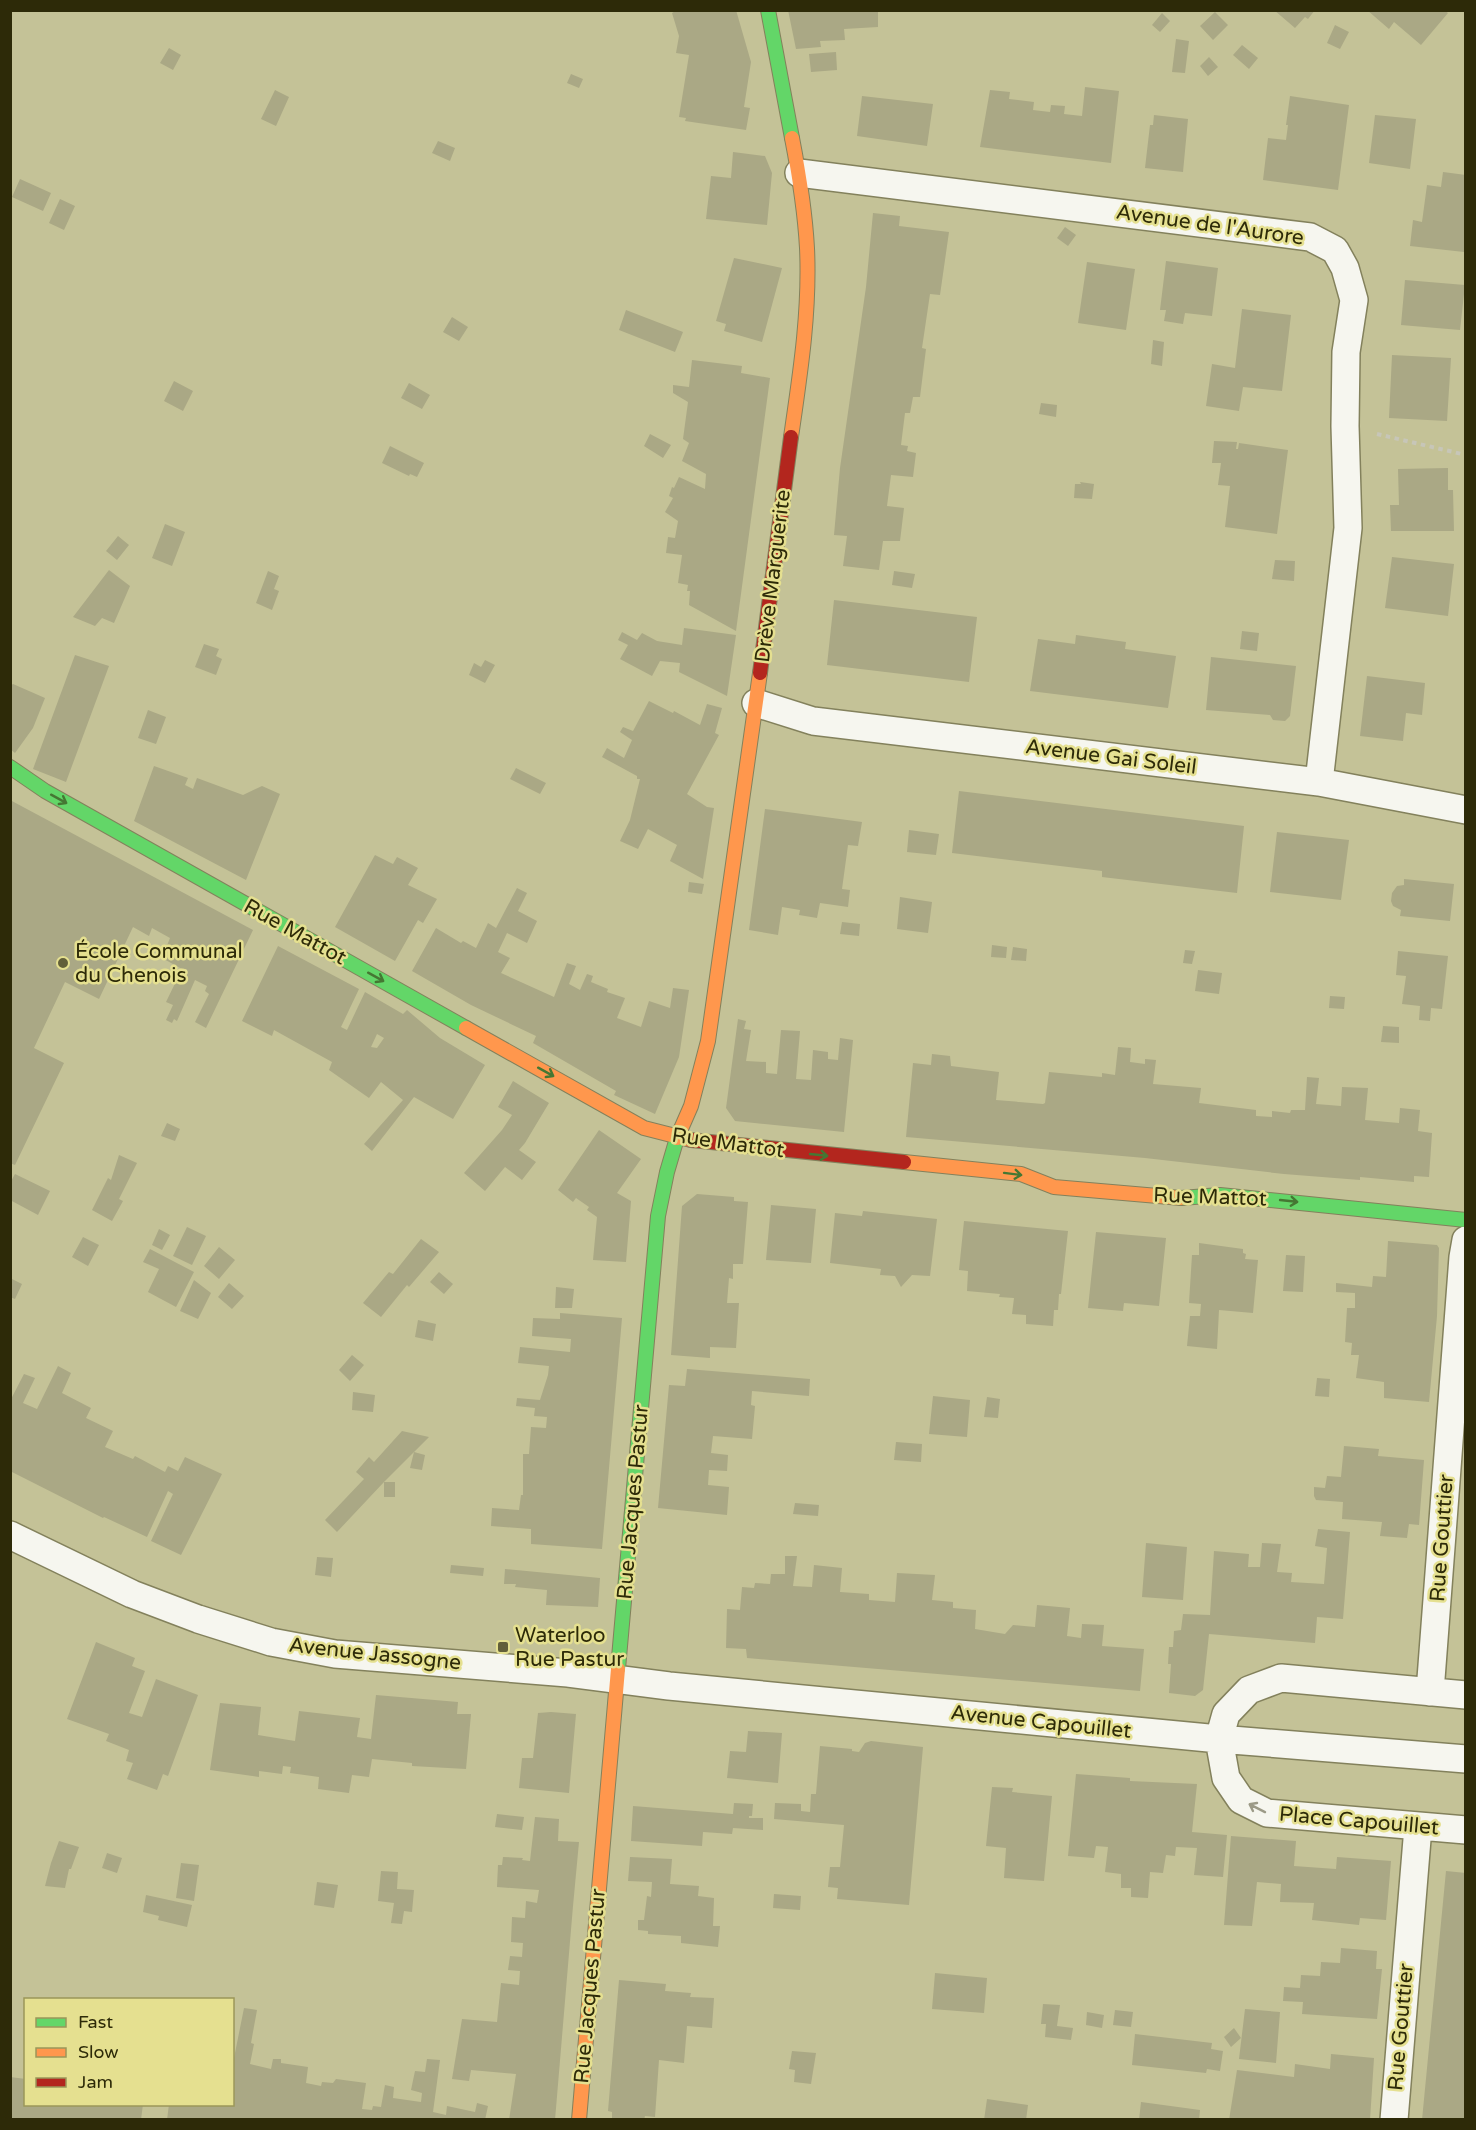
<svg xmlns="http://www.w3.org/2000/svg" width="1476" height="2130" font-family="'Varela Round',sans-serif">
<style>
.building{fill:#aaa885;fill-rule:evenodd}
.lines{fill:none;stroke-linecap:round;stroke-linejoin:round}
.street-casing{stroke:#83815c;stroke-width:30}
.fast-casing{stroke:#83815c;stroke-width:16}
.slow-casing{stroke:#83815c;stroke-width:16}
.jam-casing{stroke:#83815c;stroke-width:16}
.path{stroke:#c7c6b8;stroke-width:4;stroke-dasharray:4.5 4.5;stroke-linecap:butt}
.street{stroke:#f6f6ef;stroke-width:27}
.fast{stroke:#63d668;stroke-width:14}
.slow{stroke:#ff974d;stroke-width:14}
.jam{stroke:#b3261e;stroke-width:14}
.oneway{stroke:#457733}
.oneway2{stroke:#9c9a87}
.poi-dot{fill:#625f3a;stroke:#e5e090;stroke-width:2}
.labels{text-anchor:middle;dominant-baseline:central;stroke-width:5;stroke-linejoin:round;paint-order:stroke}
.street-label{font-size:21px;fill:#2d2a08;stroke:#e5e090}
.poi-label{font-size:21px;fill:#2d2a08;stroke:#e5e090;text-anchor:start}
</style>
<rect width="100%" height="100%" fill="#c4c297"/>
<path class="building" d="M677,10h59l15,52 -7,45 6,1 -4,22 -61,-9 1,-3 -7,-1 10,-62 -13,-2 3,-17 -7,-23z
M788,10h90v17l-34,2 1,11 -25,1 1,6 -25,2z
M1274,10h41l-7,9 -3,-2 -10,11z
M1367,10h77l4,3 -27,32 -27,-23 -5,7z
M1215,12l13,13 -15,15 -13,-14z
M1162,13l8,8 -10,11 -8,-7z
M1335,25l14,7 -9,17 -13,-6z
M1176,39l13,2 -4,32 -13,-1z
M1242,45l16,13 -9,11 -16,-14z
M169,48l12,7 -8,15 -13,-7z
M836,52l1,18 -26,2 -2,-18z
M1209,57l9,10 -10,9 -8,-10z
M571,74l12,5 -4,9 -12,-5z
M1085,87l34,4 -8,72 -131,-16 10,-57 20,2 -1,7 25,3 -1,8 17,2 1,-7 14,1 -1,8 18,2z
M275,90l14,7 -13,29 -15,-7z
M862,96l71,8 -6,42 -70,-10z
M1290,96l59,9 -11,85 -75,-10 5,-42 18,2 2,-15h-2z
M1154,115l34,4 -5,53 -38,-4 5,-43h3z
M1375,115l41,4 -6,50 -41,-6z
M438,141l17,7 -5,13 -18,-8z
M733,152l32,4 7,17 -5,52 -61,-6 5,-43 20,2z
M1443,172l23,3 -2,77 -54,-6 3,-26 9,2 5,-37 14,2z
M20,179l31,14 -8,18 -31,-14z
M60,199l15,7 -11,24 -15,-7z
M873,213l27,3 -1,10 50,6 -9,63 -10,-1 -8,54 4,1 -6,48h-7l-3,16h-5l-4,32 7,1 -1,5 9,2 -3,24 -22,-2 -4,31 17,2 -4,33h-17l-4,29 -36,-4 4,-30 -13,-1 6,-67 26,-181z
M1065,227l11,8 -8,11 -11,-8z
M734,258l48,10 -20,74 -38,-11 2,-7 -10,-3z
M1166,261l52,7 -6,48 -27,-3 -2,11 -19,-3 2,-11h-6z
M1087,262l48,7 -9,61 -48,-7z
M1405,280l60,5 -5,45 -59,-5z
M1242,309l49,6 -9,76 -39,-4 -4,24 -33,-5 6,-42 23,4z
M626,310l57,22 -8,20 -56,-22z
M452,317l16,10 -9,14 -16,-9z
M1153,340l11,2 -2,24 -11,-2z
M1392,355l59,3 -4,63 -58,-3z
M692,360l50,6 -1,7 29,5 -34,253 -47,-26 1,-14h-3l1,-6 -10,-2 4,-28 -16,-2 2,-16 7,1 3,-17 -13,-9 8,-14 -4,-2 3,-9 2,1 5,-11 26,12 1,-15 -24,-13 7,-18 -6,-4 5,-37 -15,-9v-8l16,2z
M174,381l19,10 -10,20 -19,-10z
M409,383l21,12 -8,14 -21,-11z
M1041,403l16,2 -1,12 -17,-3z
M650,434l21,11 -8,13 -19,-12z
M1214,441l23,1 -1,7h2l1,-6 49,7 -11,84 -52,-7 5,-41 -12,-1 3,-22h-9z
M390,446l34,17 -7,14 -7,-3 -1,2 -27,-13z
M1448,468v22h5l1,41h-63l-1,-26h9l-1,-36z
M1080,482l14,2 -2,15 -18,-1 1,-14h6z
M165,524l20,8 -13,34 -20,-8z
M118,536l11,9 -12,15 -11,-9z
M1392,557l62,7 -6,52 -63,-8z
M1275,560l20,1 -1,20 -22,-2z
M109,570l21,16 -16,37 -12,-5 -7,8 -22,-9z
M268,571l11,5 -5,13 5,2 -7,19 -16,-7z
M894,571l21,3 -3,14 -20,-3z
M834,600l143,17 -8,65 -142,-17z
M684,628l52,7 -9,61 -48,-24 1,-9 -20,-2 -8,15 -32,-17 8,-14 -10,-5 4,-8 15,8 5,-7 15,8 25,4z
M1242,631l17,2 -2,18 -17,-2z
M1076,635l50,7 -1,7 51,7 -8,52 -138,-17 8,-52 37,5z
M204,644l15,5 -3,7 6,3 -6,16 -21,-8z
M75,655l34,11 -43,116 -33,-13z
M1211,657l85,9 -6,50 -5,5 -12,-1 -3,-5 -64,-5z
M485,660l10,5 -10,18 -16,-8 5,-12 7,4z
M1367,676l58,7 -3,32 -16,-2 -3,28 -43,-5z
M13,684l32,14 -12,30 -18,25 -5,-4v-63z
M649,701l24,12 1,-2 26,14 7,-21 15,4 -7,25 4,2 -32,59 20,13 7,1 -11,71 -33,-18 7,-16 -29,-16 -10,20 -18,-8 10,-21 10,-41h-3v-3l-35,-19 5,-9 17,10 8,-18 -12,-8 3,-5 10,4z
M148,710l18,7 -10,27 -18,-6z
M154,766l34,12 -3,7 8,4 4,-11 46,17 19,-9 18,8 -34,86 -112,-59z
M516,768l30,15 -6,11 -30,-15z
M959,791l285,35 -7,67 -135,-16v-6l-150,-18z
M10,800l243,130 -47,98 -11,-6 14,-28 -4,-3 2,-5 -12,-6 -18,41 -3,-2 -2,4 -6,-3 7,-15 -7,-3 16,-33 -20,-11 8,-20 -18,-10 -3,8 -16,-9 -34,72 -34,-17 -31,66 30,15 -49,102 -5,-2z
M765,809l97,13 -4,24 -10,-1 -6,44 8,1 -2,17 -28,-4 -3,15 -18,-3 1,-5 -18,-3 -4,28 -29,-5z
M909,830l30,4 -3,21 -29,-3z
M1277,832l72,8 -8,60 -71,-8z
M375,855l18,9 4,-7 21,11 -10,17 29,14 -14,24 -5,-3 -23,41 -60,-34z
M1404,879l50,5 -4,37 -50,-5 1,-6 -8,-4 -2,-5 1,-8 5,-7 7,-1z
M689,882l15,2 -2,10 -14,-2z
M517,888l10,5 -9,18 19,10 -10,22 -20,-10 -9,19 12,6 -9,15 53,24 13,-34 9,3 -7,18 11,6 7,-16 6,2 -2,6 17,7 -1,3 18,6 -8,20 24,9 8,-26 21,7 3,-20 16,2 -10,67 -24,57 -41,-19 2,-4 -83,-48 3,-7 -65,-31 -59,-34 24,-43 25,15 2,-2 13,7 12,-25 8,5z
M900,897l32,5 -4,31 -31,-4z
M842,922l18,2 -1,12 -19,-2z
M992,945l15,2 -1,11 -15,-1z
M278,946l81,43 -18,38 6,3 18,-38 38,22 4,-4 33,28 45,27 -32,54 -39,-22 -42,54 -8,-7 39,-44 -22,-18 -12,16 -40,-28 3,-8 -58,-32 -2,6 -30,-15zM377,1034l7,4 -7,10 -6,-1z
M1013,947l14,2 -1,12 -15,-1z
M1185,950l10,1 -3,13 -9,-1z
M1398,951l50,5 -6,53 -11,-1 -1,13 -11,-1 1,-14 -18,-2 4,-28 -10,-1z
M1198,970l24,3 -3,21 -24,-3z
M1330,996l15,1 -1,12 -15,-1z
M738,1019l8,2 -2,8 7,1 -5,31 20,1v11l11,1 4,-44 19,1 -4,48 15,1 2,-30 15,2v7l10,1 2,-22 13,2 -9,92 -109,-11 -9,-13z
M1383,1026l16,1v16l-18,-1z
M1118,1047l13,1 -1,14 15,2v-5l11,1 -3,24 48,4 -2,15 57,7v6l16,1v-6l18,2 1,-3h14l2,-33 12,1 -3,26 25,2 1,-19 26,1 -3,32 34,3 1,-15 20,2 -2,21 14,2 -3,44 -15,-1v6l-54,-5v3l-76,-6 -139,-16 -239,-21 7,-74 18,2 1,-11 18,2 1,10 48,6 -3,28 47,4 2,-1 4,-31 53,5v-4l13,2z
M513,1081l36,22 -24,40 -6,7 17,12 -14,18 -17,-13 -20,24 -21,-18 38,-43 10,-15 -14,-8z
M167,1123l13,6 -5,12 -14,-5z
M599,1130l42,29 -24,34 14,8 -5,61 -33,-2 4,-43 -10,-7 2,-3 -13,-9 -3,4 -15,-12z
M119,1155l18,8 -18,36 4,2 -11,20 -20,-11 16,-32 3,2z
M15,1174l35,17 -12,24 -28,-15v-17z
M697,1194l37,3v4l14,1 -5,62h-10v15l-4,-1 -2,25h12l-3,45 -26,-1v11l-39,-3 11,-149z
M771,1205l45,4 -5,54 -45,-3z
M863,1211l74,8 -7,57 -18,-1 -11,12 -6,-11 -15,-1 1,-6 -51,-6 5,-50 27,3z
M964,1221l104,10 -7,63h-2l-1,16h-4l-1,16 -27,-2v-9l-14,-1 2,-16 -15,-1 1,-3 -33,-3 1,-20 -9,-1z
M187,1227l19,9 -14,29 -19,-9z
M159,1229l11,6 -8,15 -10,-5z
M1096,1232l70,6 -7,68 -35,-3 -1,8 -35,-3z
M83,1237l16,8 -11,21 -16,-9z
M421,1239l18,13 -30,35 -2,-2 -26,32 -18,-14 26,-31 4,2z
M1388,1241l49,4 2,3 -2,68 -8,86 -45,-4v-16l-28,-4 3,-23h-8l1,-12 -7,-1 2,-34h8v-15l-19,-1v-9l36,4 1,-11 13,1z
M1199,1243l44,6v4l3,1 -1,5 13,1 -5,53 -34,-3 -2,39 -30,-3 3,-30h10l1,-12 -12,-1 3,-48h7z
M219,1247l16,13 -16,19 -15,-13z
M150,1249l44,23 -18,35 -28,-15 11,-23 -16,-7z
M1286,1255l19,1 -2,36 -20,-1z
M439,1272l14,12 -9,10 -14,-12z
M10,1278l12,6 -7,15 -5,-2z
M194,1280l17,13 -13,26 -18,-8z
M229,1283l15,13 -12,13 -14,-12z
M556,1287l18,2 -2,19h-17z
M560,1313l62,5 -20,231 -71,-5v-15l-40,-3 1,-18 27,2 2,-15h2v-41h6l2,-27 15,1 1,-11 -13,-1 1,-8 -19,-2 1,-8 23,2 8,-25 1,-9 -31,-3 2,-16 50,5 1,-13 -39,-3 1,-18 27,1z
M418,1320l18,4 -3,17 -18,-4z
M352,1355l12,10 -14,16 -11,-11z
M58,1366l13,7 -9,20 29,15 -5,10 27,13 -8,16 28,12 2,-3 30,16 3,-6 10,5 7,-14 37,17 -41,81 -30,-14 22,-47 -5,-3 -21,46 -43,-20 -1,1 -93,-47v-70l14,-27 11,4 -12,25 14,6z
M687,1369l123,10 -1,17 -57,-5 -1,14 4,1 -3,33 -39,-3 -2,17 17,2 -1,16 -18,-1 -1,15 21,2 -2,28 -69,-7 11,-123 16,1z
M1317,1378l13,1 -1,18 -14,-1z
M353,1392l22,3 -2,17 -21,-2z
M933,1396l37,4 -3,37 -38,-3z
M987,1397l13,2 -2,19 -14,-1z
M402,1431l27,6 -15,15 11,3 -3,15 -12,-2 4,-16 -30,30h11v15h-11v-15l-47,50 -12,-12 39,-41 -8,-7 13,-15 5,5z
M896,1442l26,2 -1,18 -27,-2z
M1344,1446l35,3 -1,7 46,4 -5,65 -10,-1 -2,14 -27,-2 2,-14 -40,-3 1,-17 -27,-2 -2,-4v-9l11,1 2,-12 14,1z
M795,1503l24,2 -1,11 -25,-2z
M1318,1529l32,3 -7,87 -26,-2 -2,26 -106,-9 -6,56 -8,6 -26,-3 2,-29h-3l1,-17h4l1,-16 7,-1 2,-16 27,1 4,-64 35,3 -1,13h12l2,-24 19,1 -4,28 15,1 -1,9 33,2 3,-36 -12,-2z
M1146,1543l41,4 -4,53 -41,-3z
M785,1556h12l-4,30 19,1 2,-22 28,3 -2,24 29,2v6l26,2 2,-29 38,2 -3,25 21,2v6l23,2 -1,19 30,5 8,-9 22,2 2,-22 33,3 -3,28 14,2 1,-14 22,1 -2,21 42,3 -4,42 -393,-33 -1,-9 -20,-1 1,-39 13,1 2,-23 12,1 1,-5 15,1 1,-10h14z
M317,1557l16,1 -2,19 -16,-2z
M451,1565l33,3 -1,8 -33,-3z
M505,1569l95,9 -2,29 -52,-2 1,-15 -32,-3 1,-3h-12z
M96,1642l39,16 -3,8 13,5 -16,42 13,4 14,-38 42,16 -30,81 -5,-2 -6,16 -30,-11 6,-16 -7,-2 3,-11 -23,-9 3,-7 -42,-15z
M376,1695l82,7 -1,12h14l-5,55 -54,-3v-3l-40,-4 -3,18 -17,-2 -3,18 -31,-4 1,-12 -29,-4 1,-6 -8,-1 -1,8 -23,-3v6l-49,-7 10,-67 41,4 -3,28 37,6 4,-30 61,7 -3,19 14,2z
M551,1712l25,2 -7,79 -50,-5 3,-30h11l5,-45z
M748,1731l34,2 -4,50 -51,-5 3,-27 16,1z
M871,1741l52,6 -14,158 -72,-6 1,-11 -10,-1 2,-20h10l4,-42 -70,-6 1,-16 26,1v7l9,1 1,-18h5l4,-48 32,3v2l7,1 6,-9z
M1076,1774l54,4v3l67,3 -5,48 35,3 -4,42 -29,-2 3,-27 -21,-1 -1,9 -9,-1 -3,18 -13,-1 -2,26 -17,-1v-9h-10v-14l-16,-2 3,-25 -12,-1 -2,12 -26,-2z
M992,1787l21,1 -1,4 40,4 -8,85 -40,-3 2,-30 -20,-2z
M734,1803l19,1 -1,12h-3v2h14v12l-30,-2 -1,6 -29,-2 -1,14 -71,-5 2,-35 100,8z
M497,1814l27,3 -2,13 -27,-3z
M535,1817l24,2 -1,22 21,1 -6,64 -18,214h-46l7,-46 -45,-4 -2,11 -17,-2 10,-60 35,3 4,-39 18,2 1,-14 -12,-1 2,-14 12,1 1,-14 -12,-1 1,-25 13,1 1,-17 11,2 2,-13 -42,-3 1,-22h4l1,-8 20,1 -1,2 8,1z
M1231,1836l65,5 -2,25 42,3 1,-12 54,4 -5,59 -26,-2 -1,7 -47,-5 2,-17 -34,-1 1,-18 -24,-2 -5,44 -28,-1z
M59,1841l20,6 -8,22h-2l-4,19 -20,-2 6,-23z
M107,1853l15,5 -5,15 -15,-5z
M630,1857l42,2 -2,25 29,2 -1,10 16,2 -1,28h7l-2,21 -37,-4v-7l-33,-2v-3l-10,-1v-10h6l3,-24 4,1 1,-15 -24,-1z
M181,1863l18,2 -5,36 -18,-3z
M381,1871l17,1 -1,17 17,1 -2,22 -8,-1 -2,13 -11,-1 3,-20 -16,-2z
M1446,1871l20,2v247h-44z
M317,1882l21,3 -4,23 -20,-3z
M774,1894l27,2 -1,14 -27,-2z
M146,1895l46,10 -5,22 -29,-7 1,-4 -16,-4z
M1341,1948l36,3 -1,18h6l-5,50 -75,-5 1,-12 -20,-1 1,-14 16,1 1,-13 19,1 1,-14 19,1z
M935,1973l52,5 -3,35 -52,-4z
M619,1980l47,4 -1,7 26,2 -1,4 24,1 -2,30 -25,-2 -3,37 -25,-3 -4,57 -10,-1 -1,4h-32v-8l-4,-1z
M1043,2004l17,1 -3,21 16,2 -2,12 -26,-3 1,-13h-5z
M244,2008l13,2 -6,33 3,1 -4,20 21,5 2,-10h8v4l27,4 -2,16 15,3 1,-4 11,1 3,-4 30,4 -4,26 10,1 1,-4 8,1 4,-22 9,2 -1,11 28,4 1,-9 -11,-3 4,-19 10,1 2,-13 13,1 -7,52 13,3 1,-9 28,6 2,-9 11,3 -3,14h-318l2,-16h63v-36z
M1245,2009l35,3 -4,51 -37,-4z
M1115,2010l18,2 -2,15 -18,-2z
M1087,2012l17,3 -2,13 -16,-3z
M1234,2028l7,10 -10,9 -7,-10z
M1135,2034l77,9 -1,6 12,2 -3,20 -13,-2 -1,4 -74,-8z
M792,2051l24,2 -5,31 -17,-2 1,-12 -6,-1z
M1331,2054l43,4 -4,62h-141l8,-50 57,7 1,-13 35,5z
M10,2077l16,2v25h117l-2,16h-131z
M987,2099l41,6 -2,15h-42z
M1141,2102l59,8 -1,10h-60z"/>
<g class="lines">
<defs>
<path id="street" d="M799,173l511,64 25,13 10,18 9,32 -8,52 -1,74 3,102 -29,254
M756,703l57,18 506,61 147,28
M10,1535l122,59 66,25 73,23 64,12 233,19 101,13 550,53 247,20
M1430,1692l33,-435 3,-17
M1466,1695l-185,-17 -32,12 -23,24 -7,25 7,39 15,22 26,13 199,17
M1394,2120l24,-293"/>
<path id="fast" d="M768,10l24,128
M10,767l35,24 421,237
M1181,1198l39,-3 246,25
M618,1669l40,-453 9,-44 10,-34"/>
<path id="slow" d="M791,437c9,-62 19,-125 16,-189 -2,-36 -8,-74 -15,-110
M466,1028l178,100 47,12
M677,1138l14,-32 17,-65 52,-368
M904,1162l117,12 33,13 127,11
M579,2120l39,-451"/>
<path id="jam" d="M760,673l31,-236
M691,1140l213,22"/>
</defs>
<use href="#street" class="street-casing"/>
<use href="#fast" class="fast-casing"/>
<use href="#slow" class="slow-casing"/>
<use href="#jam" class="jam-casing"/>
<path class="path" d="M1377,434l89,21"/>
<use href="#street" class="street"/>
<use href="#fast" class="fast"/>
<use href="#slow" class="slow"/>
<use href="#jam" class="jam"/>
</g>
<defs><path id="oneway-shaft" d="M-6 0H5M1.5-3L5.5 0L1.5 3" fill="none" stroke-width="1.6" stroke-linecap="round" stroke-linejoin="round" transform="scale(1.5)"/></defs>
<g class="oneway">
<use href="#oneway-shaft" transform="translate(59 799) rotate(29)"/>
<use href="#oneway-shaft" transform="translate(376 977) rotate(29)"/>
<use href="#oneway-shaft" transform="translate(546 1072) rotate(29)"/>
<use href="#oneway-shaft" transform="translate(819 1155) rotate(6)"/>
<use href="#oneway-shaft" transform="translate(1013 1174) rotate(7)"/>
<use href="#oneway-shaft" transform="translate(1289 1201) rotate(6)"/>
</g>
<use class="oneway2" href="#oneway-shaft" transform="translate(1257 1808) rotate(-153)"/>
<g class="poi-dot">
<circle cx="63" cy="963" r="6"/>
<rect x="497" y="1641" width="12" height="12" rx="3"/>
</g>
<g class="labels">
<g class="street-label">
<text transform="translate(1210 225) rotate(8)">Avenue de l'Aurore</text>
<text transform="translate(773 576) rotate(-83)">Drève Marguerite</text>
<text transform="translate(1111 757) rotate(7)">Avenue Gai Soleil</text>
<text transform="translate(295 932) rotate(29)">Rue Mattot</text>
<text transform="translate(728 1143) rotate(8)">Rue Mattot</text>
<text transform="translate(1210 1197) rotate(2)">Rue Mattot</text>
<text transform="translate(633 1502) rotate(-85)">Rue Jacques Pastur</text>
<text transform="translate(1442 1538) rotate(-86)">Rue Gouttier</text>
<text transform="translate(375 1654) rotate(6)">Avenue Jassogne</text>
<text transform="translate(1041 1722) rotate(6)">Avenue Capouillet</text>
<text transform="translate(1359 1821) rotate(5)">Place Capouillet</text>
<text transform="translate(590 1986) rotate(-85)">Rue Jacques Pastur</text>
<text transform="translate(1401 2027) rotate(-85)">Rue Gouttier</text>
</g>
<g class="poi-label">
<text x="75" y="951">École Communal<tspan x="75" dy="24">du Chenois</tspan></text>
<text x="515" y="1635">Waterloo<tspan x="515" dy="24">Rue Pastur</tspan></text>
</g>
</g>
<rect width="1476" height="2130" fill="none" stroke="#2d2a08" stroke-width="24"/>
<rect x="24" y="1998" width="210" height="108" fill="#e5e090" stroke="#9b975a" stroke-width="1.5"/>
<rect x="36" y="2018" width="30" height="9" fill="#63d668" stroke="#9b975a" stroke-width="1.5"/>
<text x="78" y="2028" font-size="18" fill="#2d2a08">Fast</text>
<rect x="36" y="2048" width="30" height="9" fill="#ff974d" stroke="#9b975a" stroke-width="1.5"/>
<text x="78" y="2058" font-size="18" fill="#2d2a08">Slow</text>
<rect x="36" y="2078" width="30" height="9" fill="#b3261e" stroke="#9b975a" stroke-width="1.5"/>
<text x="78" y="2088" font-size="18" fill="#2d2a08">Jam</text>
</svg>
